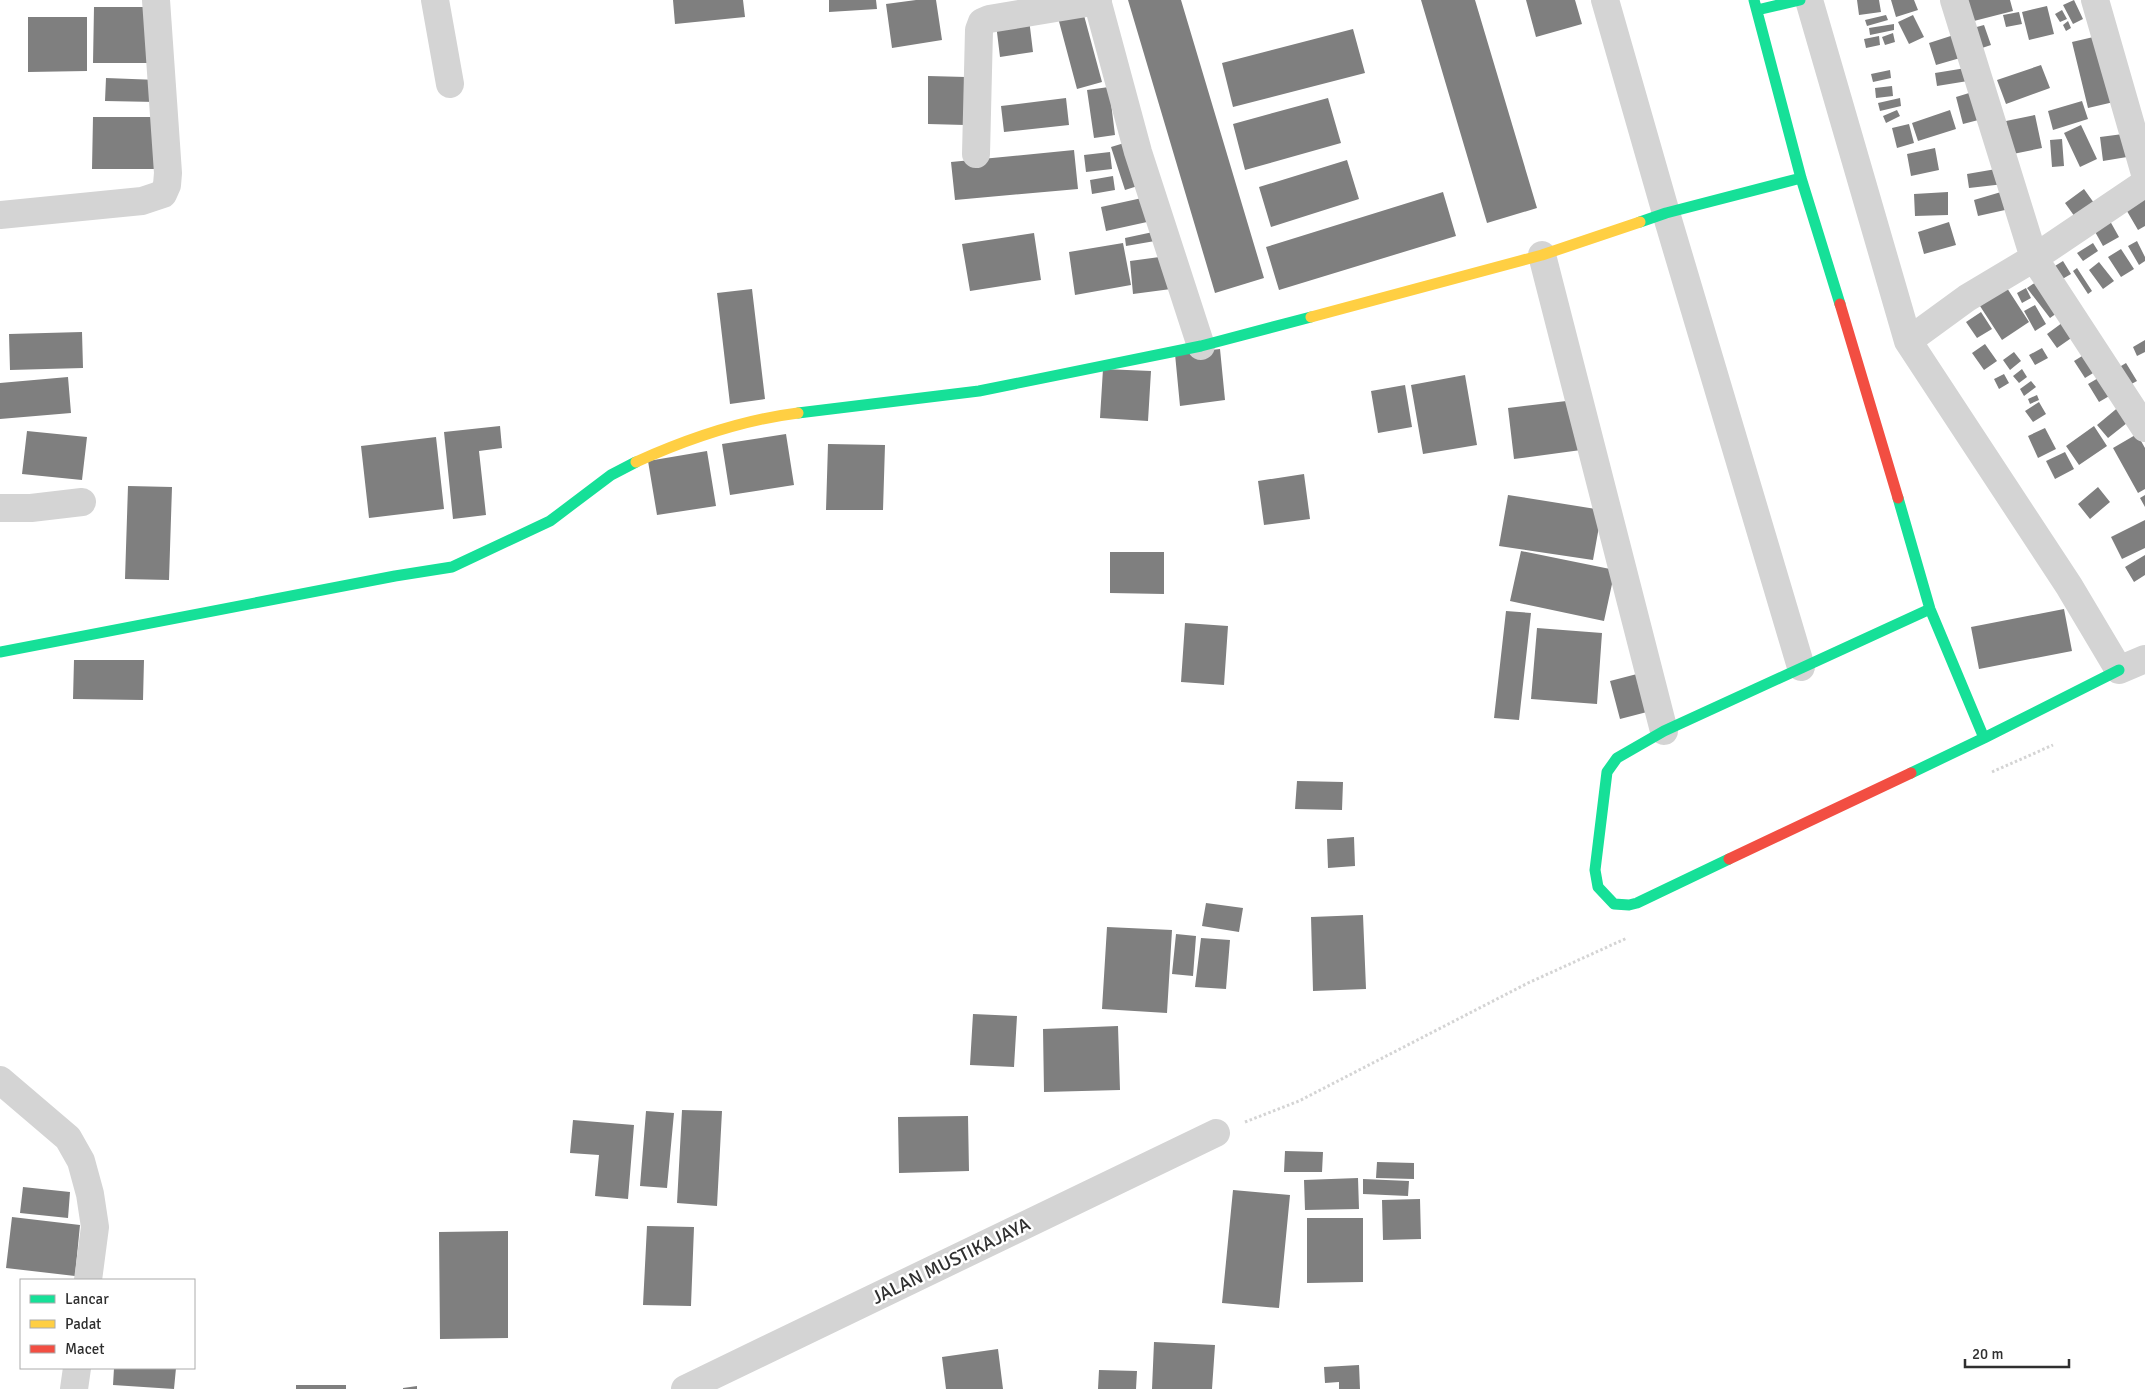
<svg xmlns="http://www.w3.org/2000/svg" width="2145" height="1389" font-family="Signika,sans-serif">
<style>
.building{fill:#7f7f7f}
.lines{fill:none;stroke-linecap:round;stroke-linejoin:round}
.path{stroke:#d4d4d4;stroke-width:3;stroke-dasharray:2.5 2.5;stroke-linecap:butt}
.street{stroke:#d4d4d4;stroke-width:28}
.fast{stroke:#16e098;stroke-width:11}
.slow{stroke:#ffcf43;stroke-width:11}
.jam{stroke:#f24e42;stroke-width:11}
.labels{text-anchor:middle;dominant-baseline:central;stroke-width:5;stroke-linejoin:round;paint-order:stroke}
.street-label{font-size:19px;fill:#2f2f2f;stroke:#fff}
</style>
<rect width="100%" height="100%" fill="#fff"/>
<path class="building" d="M673,0h70l2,17 -70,7z
M829,0h47l1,9 -48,3z
M916,0h20l6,40 -50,8 -6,-44z
M1128,0h53l83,278 -49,15z
M1421,0h54l62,208 -50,15z
M1526,0h49l7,24 -46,13z
M1857,0h22l2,12 -22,3z
M1891,0h23l4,10 -22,7z
M1964,0h46l3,11 -43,11z
M2074,0l9,19 -10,5 -10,-19z
M2047,6l7,28 -25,6 -7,-28z
M94,7h59v56h-60z
M1082,8l20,74 -25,7 -20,-75z
M2062,10l5,9 -7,3 -5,-8z
M2019,12l3,12 -16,3 -3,-12z
M1886,15l2,5 -21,6 -2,-6z
M1913,15l11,22 -15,7 -11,-22z
M28,17h59v54l-59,1z
M1029,19l4,33 -33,5 -4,-33z
M2068,21l3,7 -5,3 -3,-6z
M1894,24v6l-24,5 -1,-7z
M1984,25l7,20 -12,4 -6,-21z
M1353,29l12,44 -132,34 -11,-44z
M1893,33l2,9 -10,3 -3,-8z
M1960,33l7,23 -31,9 -7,-22z
M2102,35l16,66 -30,7 -16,-66z
M1879,36l1,9 -14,3 -2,-9z
M2041,65l9,23 -44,16 -9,-24z
M1972,67l2,13 -37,6 -2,-13z
M1890,70l1,8 -18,4 -2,-8z
M928,76l38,1 -1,48 -37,-1z
M106,78l52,2 -1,22 -52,-1z
M1892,86l1,10 -17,2 -1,-10z
M1109,87l6,48 -21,3 -7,-48z
M1979,90l7,28 -23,6 -7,-27z
M1066,98l3,27 -65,7 -3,-26z
M1328,98l13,45 -96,27 -12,-46z
M1900,98l1,8 -21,5 -2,-8z
M2082,101l6,18 -35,11 -5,-19z
M1897,110l3,6 -14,7 -3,-7z
M1950,110l6,19 -38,12 -6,-18z
M2035,115l7,33 -29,6 -7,-33z
M93,117h63v52h-64z
M1909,124l5,19 -17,5 -5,-20z
M2081,125l16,34 -17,8 -16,-34z
M2123,134l4,23 -24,4 -3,-24z
M2062,139l2,27 -12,1 -2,-27z
M1131,141l13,43 -19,6 -14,-43z
M1935,148l4,22 -28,6 -4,-22z
M1074,150l4,39 -123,11 -4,-38z
M1110,152l2,17 -26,3 -2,-17z
M1347,160l12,39 -88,28 -12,-40z
M2002,168l2,16 -35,4 -2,-14z
M1113,176l2,14 -23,4 -2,-14z
M2084,189l10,14 -19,14 -10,-14z
M1443,192l13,44 -177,54 -13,-43z
M1948,192v23l-33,1 -1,-22z
M2001,192l4,18 -27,6 -4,-16z
M2145,194v32l-7,4 -14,-24z
M1142,198l5,24 -41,9 -5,-24z
M2110,221l9,16 -16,9 -9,-16z
M1949,222l7,23 -32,9 -6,-22z
M1153,232l2,9 -29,5 -1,-8z
M1034,233l7,47 -71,11 -8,-47z
M2137,241l8,16v4l-6,4 -11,-19z
M1123,243l8,42 -56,10 -6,-43z
M2093,243l5,8 -15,10 -6,-8z
M2121,249l13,20 -13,8 -13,-20z
M1167,256l4,33 -38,5 -3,-33z
M2063,261l8,13 -12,7 -9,-12z
M2099,262l15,19 -11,8 -14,-19z
M2077,268l15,23 -4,3 -15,-23z
M2042,278l22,30 -14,10 -23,-30z
M2007,288l22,34 -27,18 -22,-34z
M2026,288l5,10 -9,5 -5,-10z
M752,289l13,110 -35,5 -13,-111z
M2035,305l11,19 -11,7 -11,-20z
M1981,312l11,17 -15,9 -11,-16z
M2066,320l11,14 -20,14 -10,-14z
M82,332l1,36 -73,2 -1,-36z
M2145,340v12l-8,4 -4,-9z
M1985,344l12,17 -13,9 -12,-17z
M2042,348l6,10 -13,7 -6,-10z
M1220,349l5,51 -45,6 -5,-52z
M2014,352l7,9 -11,9 -7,-10z
M2087,353l11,17 -13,8 -11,-17z
M2126,363l11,18 -15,8 -11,-17z
M1103,369l48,2 -3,50 -48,-3z
M2022,369l5,8 -8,6 -6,-7z
M2004,374l5,9 -10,6 -5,-10z
M1465,375l12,70 -54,9 -12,-69z
M68,377l3,36 -71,6v-36z
M2100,377l11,18 -12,7 -11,-18z
M2031,381l5,6 -12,9 -4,-7z
M1405,385l7,42 -34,6 -7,-42z
M2037,395l2,5 -9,4 -2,-5z
M1575,400l6,50 -67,9 -6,-51z
M2039,402l7,12 -13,8 -8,-11z
M2121,405l11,14 -24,19 -11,-13z
M500,426l2,22 -23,3 7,64 -33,4 -9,-87z
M2094,426l13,20 -28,19 -13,-19z
M2045,428l11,21 -18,9 -10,-22z
M27,431l60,6 -5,43 -60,-6z
M786,434l8,51 -64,10 -8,-51z
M2137,434l8,14v41l-7,4 -25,-45z
M436,437l8,72 -75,9 -8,-72z
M828,444l57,1 -2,65h-57z
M707,451l9,55 -59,9 -9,-54z
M2065,452l9,17 -19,10 -9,-18z
M1304,474l6,45 -46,6 -6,-44z
M128,486l44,1 -3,93 -44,-1z
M2098,487l12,15 -20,17 -12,-15z
M1508,495l94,15 -9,50 -94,-14z
M2145,495v12l-5,-9z
M2145,520v28l-23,11 -11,-22z
M1521,551l94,19 -11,51 -94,-20z
M1110,552h54v42l-54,-1z
M2145,555v20l-11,7 -9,-15z
M2064,609l8,42 -93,18 -8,-42z
M1506,611l25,2 -12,107 -25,-2z
M1185,623l43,3 -4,59 -43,-3z
M1537,628l65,5 -5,71 -66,-5z
M74,660h70l-1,40 -70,-1z
M1637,674l10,38 -27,7 -10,-38z
M1297,781l46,1 -1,28 -47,-1z
M1354,837l1,29 -27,2 -1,-29z
M1206,903l37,5 -4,24 -37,-6z
M1363,915l3,74 -53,2 -2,-74z
M1107,927l65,3 -5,83 -65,-4z
M1176,934l20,2 -3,40 -21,-2z
M1201,938l29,2 -4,49 -31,-2z
M973,1014l44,2 -3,51 -44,-2z
M1118,1026l2,64 -76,2 -1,-63z
M682,1110l40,1 -5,95 -40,-3z
M646,1111l28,2 -7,75 -27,-2z
M968,1116l1,55 -70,2 -1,-56z
M573,1120l61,5 -6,74 -33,-3 4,-41 -29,-2z
M1285,1151l38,1 -1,20h-38z
M1377,1162l37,1v16l-38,-1z
M1358,1178l1,31 -54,1 -1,-30z
M1363,1179l46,2 -1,15 -45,-2z
M23,1187l47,5 -2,26 -48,-5z
M1233,1190l57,5 -11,113 -57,-5z
M1420,1199l1,40 -38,1 -1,-40z
M12,1217l68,8 -5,51 -69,-8z
M1307,1218h56v64l-56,1z
M647,1226l47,1 -3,79 -48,-1z
M508,1231v107l-68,1 -1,-107z
M1154,1342l61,3 -3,44h-60z
M998,1349l5,40h-57l-4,-32z
M1359,1365l1,24h-21v-7l-14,1 -1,-16z
M114,1368h62l-2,21 -61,-4z
M1099,1370l38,1 -1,18h-38z
M296,1385h50v4h-50z
M417,1386v3h-14v-1z"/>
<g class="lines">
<path class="path" d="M1992,772l61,-27
M1245,1122l54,-21 229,-118 99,-45"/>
<path class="street" d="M435,0l15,84
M1097,0l41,152 63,194
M1605,0l61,213 135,454
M1809,0l99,341 161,245 50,84 26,-11
M1954,0l80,258 111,170
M2095,0l50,174
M976,154l3,-124 3,-8 7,-3 109,-18
M0,215l142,-14 21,-7 4,-9 1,-12 -12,-173
M1542,255l122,476
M1908,341l59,-43 67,-40 111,-75
M0,508h31l51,-6
M0,1080l68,58 13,23 9,33 5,33 -7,53
M74,1389l3,-21
M685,1389l531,-256"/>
<path class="fast" d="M1754,0l47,178 39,126
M1757,10l43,-10
M1640,222l26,-9 135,-35
M798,413l181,-22 222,-45 110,-29
M1898,498l32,111 54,129 135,-68
M0,652l395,-76 57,-9 98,-46 61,-46 25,-13
M1911,773l73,-35
M1729,859l-92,44 -8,2 -15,-1 -16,-17 -3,-17 12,-98 10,-14 47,-27 266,-122"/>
<path class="slow" d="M1311,317l231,-62 98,-33
M636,462c51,-23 106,-42 162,-49"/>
<path class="jam" d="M1840,304l58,194
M1729,859l182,-86"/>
</g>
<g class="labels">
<g class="street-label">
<text transform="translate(951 1261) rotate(-26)">JALAN MUSTIKAJAYA</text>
</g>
</g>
<rect x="20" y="1279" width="175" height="90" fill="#ffffff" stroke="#acacac"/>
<rect x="30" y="1295" width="25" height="8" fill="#16e098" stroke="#acacac"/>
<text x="65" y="1304" font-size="15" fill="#2f2f2f">Lancar</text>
<rect x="30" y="1320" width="25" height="8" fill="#ffcf43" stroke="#acacac"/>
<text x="65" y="1329" font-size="15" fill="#2f2f2f">Padat</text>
<rect x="30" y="1345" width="25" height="8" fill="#f24e42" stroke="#acacac"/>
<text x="65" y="1354" font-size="15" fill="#2f2f2f">Macet</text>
<path d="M1965 1359v8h104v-8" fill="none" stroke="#2f2f2f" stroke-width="2.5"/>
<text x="1972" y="1359" font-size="15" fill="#2f2f2f" stroke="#ffffff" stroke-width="4" paint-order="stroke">20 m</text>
</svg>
